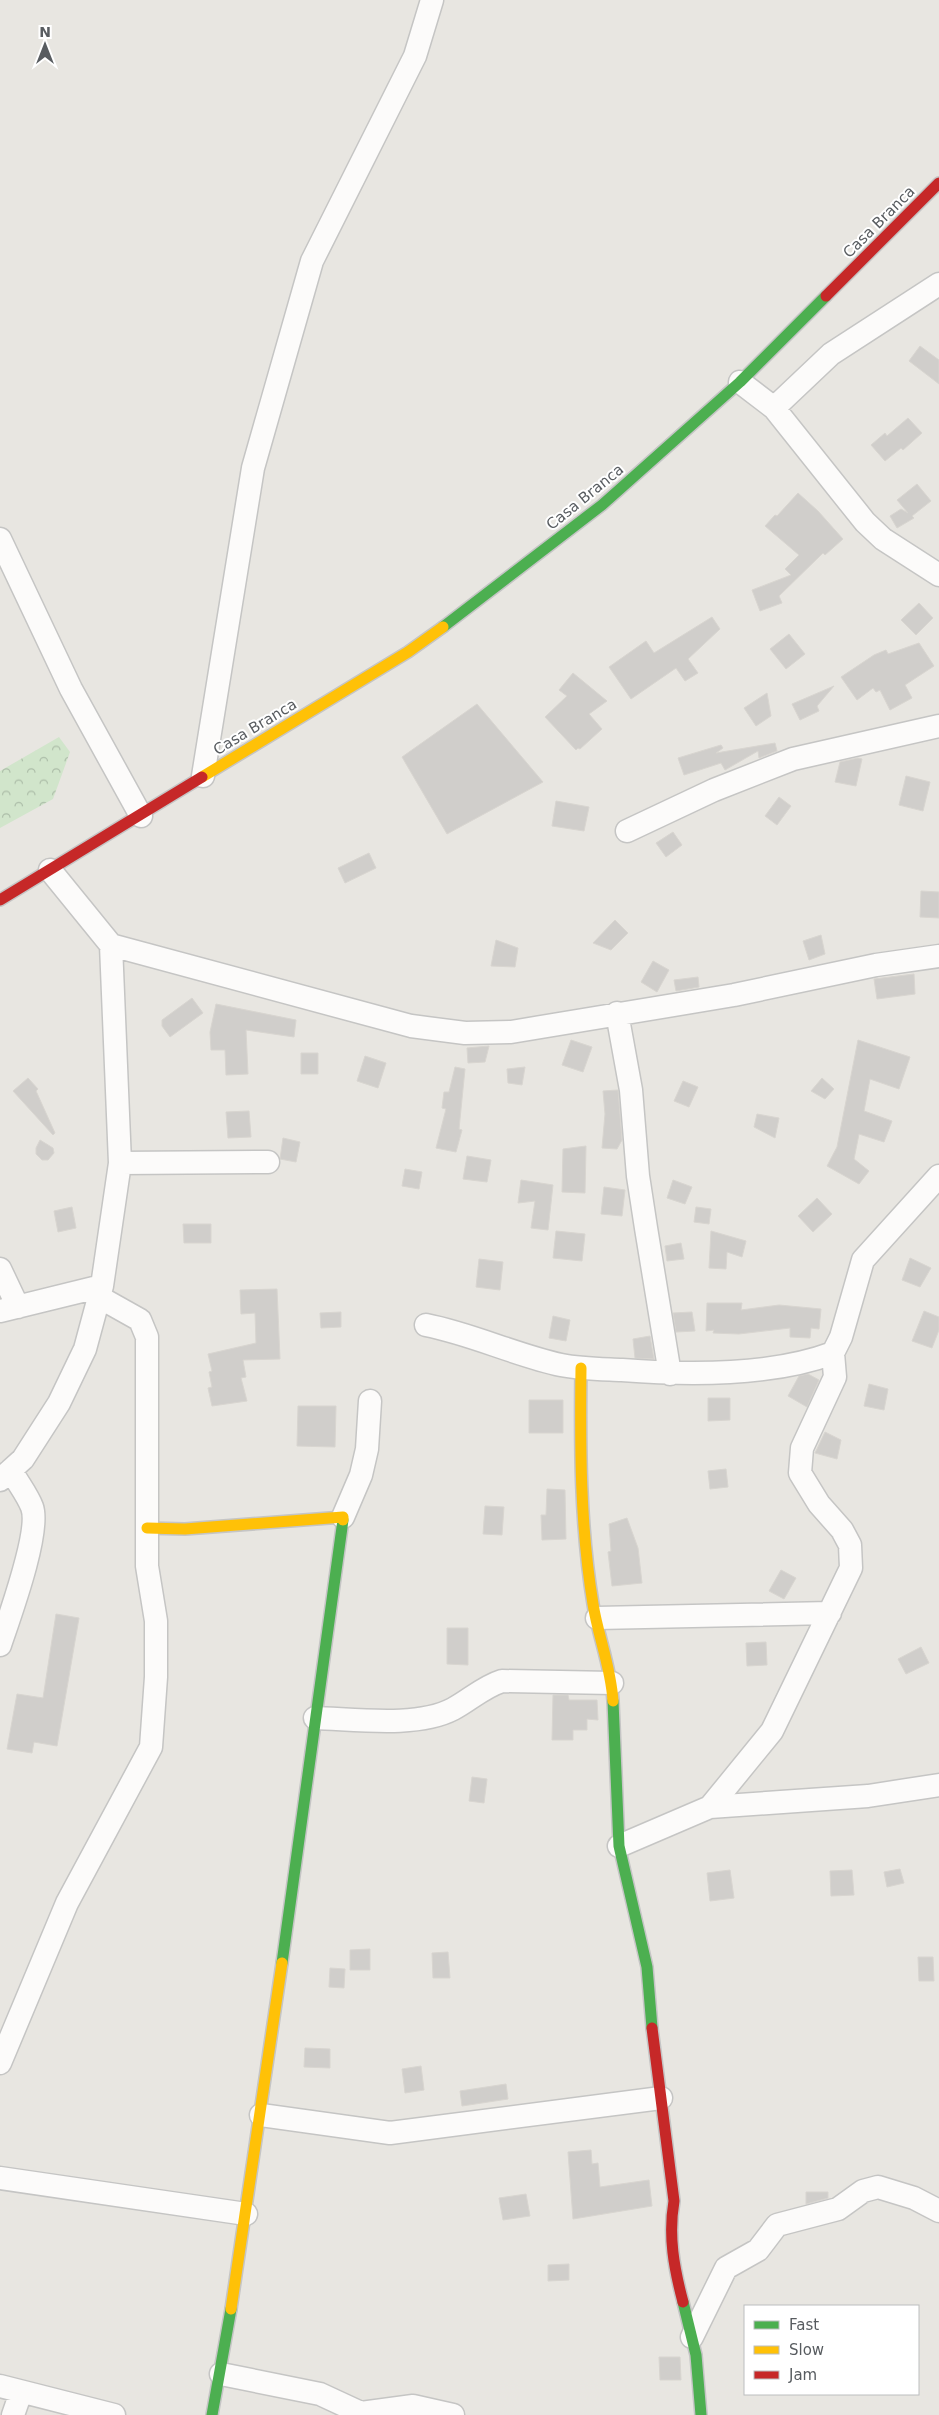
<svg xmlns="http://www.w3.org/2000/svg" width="939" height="2415" font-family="'DejaVu Sans',sans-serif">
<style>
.forest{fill:url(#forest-crowns)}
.building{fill:#d0cecb;stroke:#d8d5d0}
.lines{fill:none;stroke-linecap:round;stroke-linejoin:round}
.street-casing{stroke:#c5c5c4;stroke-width:25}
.fast-casing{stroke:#c5c5c5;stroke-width:14}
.slow-casing{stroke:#c5c5c5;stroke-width:14}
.jam-casing{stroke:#c5c5c5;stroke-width:14}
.street{stroke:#fcfbfa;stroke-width:22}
.fast{stroke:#4caf50;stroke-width:11}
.slow{stroke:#ffc107;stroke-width:11}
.jam{stroke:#c62828;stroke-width:11}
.labels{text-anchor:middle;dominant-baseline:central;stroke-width:4;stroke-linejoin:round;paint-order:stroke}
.street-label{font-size:15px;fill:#585c60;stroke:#fff}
</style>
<defs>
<pattern id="forest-crowns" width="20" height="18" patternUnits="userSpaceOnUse" patternTransform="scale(1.25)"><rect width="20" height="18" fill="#d1e5cb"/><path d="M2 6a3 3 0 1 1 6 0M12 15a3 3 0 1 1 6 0" fill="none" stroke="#acbda8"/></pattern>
</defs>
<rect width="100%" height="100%" fill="#e8e6e1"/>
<path class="forest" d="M59,737l11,15 -17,47 -53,29v-57z"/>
<path class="building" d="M920,346l19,14v24l-30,-23z
M908,418l14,15 -19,17 -2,-2 -16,13 -14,-16 14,-12 2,3z
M917,484l14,17 -19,15 2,2 -17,10 -7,-12 11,-7 7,4 -11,-13z
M798,493l20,18 25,28 -18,16 -2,-2 -44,43 3,7 -22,8 -8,-21 39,-15 -6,-6 14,-14 -34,-29 10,-11 2,1z
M919,603l14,15 -17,17 -15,-15z
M712,617l8,12 -32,30 10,14 -13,8 -9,-13 -45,31 -22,-32 37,-26 8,12z
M789,634l16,20 -19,15 -16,-20z
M919,643l15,23 -29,19 7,13 -22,12 -10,-20 -4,2 -3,-4 -16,12 -16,-23 33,-22 12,-5 2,4z
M573,673l34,28 -18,13 13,15 -22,20 -2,-1 -2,2 -31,-33 22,-21 -8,-6z
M834,686l-17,20 2,5 -19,9 -8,-16z
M767,693l4,23 -15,10 -12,-18z
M477,704l66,78 -96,52 -45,-77z
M775,743l2,8 -18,7 -1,-7 -33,19 -4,-7 -37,12 -6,-17 43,-13 2,3 -7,5z
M858,758l4,1 -6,27 -21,-4 5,-20z
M906,776l24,6 -7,29 -24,-6z
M779,797l12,9 -14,19 -12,-9z
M556,801l33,6 -5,24 -32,-5z
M673,832l9,13 -16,12 -10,-14z
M369,853l7,15 -31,15 -7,-15z
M921,891l18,1v26l-19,-1z
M615,920l13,13 -17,17 -18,-7z
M821,935l4,19 -16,6 -6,-19z
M496,940l22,8 -3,19 -24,-1z
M653,961l16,9 -12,22 -16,-10z
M914,974l1,20 -38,5 -3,-20z
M698,977l1,10 -23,4 -2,-11z
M192,998l11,15 -33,24 -8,-11v-6z
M216,1004l80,16 -2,17 -48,-7 2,44 -22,1 -1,-25h-14l-1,-18z
M571,1040l21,7 -9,25 -21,-7z
M858,1040l52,17 -11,32 -29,-10 -6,32 28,10 -8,21 -25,-8 -5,25 15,12 -10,13 -32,-18 10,-19z
M489,1046l-4,16 -17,1 -1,-15z
M301,1053h17v21h-17z
M365,1056l21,7 -8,25 -21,-7z
M455,1067l10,2 -6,60 3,1 -6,22 -20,-4 10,-39 -4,-1 2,-16h5z
M525,1067l-3,18 -14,-2 -1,-14z
M28,1078l10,11 -2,2 19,42 -2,2 -40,-44z
M822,1078l12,11 -9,10 -14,-8z
M683,1081l15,6 -9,20 -15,-6z
M618,1090l4,50 -5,9 -15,-1 3,-34 -2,-23z
M249,1111l2,26 -23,1 -2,-26z
M757,1114l22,4 -4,20 -21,-11z
M283,1138l17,4 -4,20 -16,-3z
M40,1140l13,8 1,5 -6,7h-6l-6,-6v-6z
M586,1146l-1,47 -23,-1 1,-43z
M467,1156l24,4 -4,22 -24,-3z
M405,1169l17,3 -3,17 -17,-3z
M521,1180l32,5 -5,45 -17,-2 4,-27 -17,2z
M673,1180l19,7 -7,17 -18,-6z
M604,1187l21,3 -3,26 -21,-2z
M817,1198l15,16 -19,18 -15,-16z
M72,1207l4,21 -18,4 -4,-21z
M696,1207l15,2 -2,15 -15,-2z
M183,1224h28v19h-27z
M556,1231l29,3 -3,27 -29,-3z
M711,1231l35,10 -4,16 -15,-5 -1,17 -17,-1z
M681,1243l3,16 -17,2 -2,-15z
M910,1258l21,10 -11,19 -18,-7z
M479,1259l24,3 -3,28 -24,-3z
M277,1289l3,70 -37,1 3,17 -5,1 6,23 -35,5 -4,-18 4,-1 -3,-15 3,-1 -4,-17 48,-11 -1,-30 -14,1 -1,-24z
M707,1303h35l-1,7 38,-5 42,4 -2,20 -8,-1 -1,10 -20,-1v-9l-51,6 -26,-1 1,-3 -8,1z
M924,1311l15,6v13l-7,18 -20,-7z
M341,1312v15l-20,1 -1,-15z
M692,1312l3,19 -19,1 -3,-19z
M553,1316l17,4 -4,21 -17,-3z
M650,1336l4,23 -19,-1 -2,-19z
M808,1374l11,6 -12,27 -19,-11 11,-20z
M869,1384l19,5 -4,21 -20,-4z
M708,1398h22v22l-22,1z
M529,1400h34v33h-34z
M298,1406h38l-1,41 -38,-1z
M825,1432l16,8 -4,19 -22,-6z
M726,1469l2,18 -18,2 -2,-18z
M547,1489l18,1 1,49 -24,1 -1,-25h5z
M485,1506l19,1 -2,28 -19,-1z
M627,1518l11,30 4,35 -30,3 -4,-34 3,-1 -2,-27z
M781,1570l15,8 -12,21 -15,-8z
M56,1614l23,4 -22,128 -23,-4 -2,11 -25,-4 10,-55 26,4z
M447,1628h21v37l-21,-1z
M766,1642l1,23 -20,1 -1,-23z
M921,1647l8,16 -23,11 -8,-15z
M553,1695h15l1,5h28l1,20 -11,-1v11h-14v10h-21z
M472,1777l15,2 -3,24 -15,-2z
M900,1869l4,14 -17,4 -3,-15z
M730,1870l4,28 -24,3 -3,-28z
M852,1870l2,25 -23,1 -1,-25z
M370,1949v21h-20v-20z
M448,1952l2,26h-17l-1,-25z
M918,1957h15l1,24h-15z
M330,1968l15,1 -1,19 -15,-1z
M305,2048l25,1v19l-26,-1z
M421,2066l3,24 -19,3 -3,-24z
M506,2084l2,15 -46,7 -2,-15z
M591,2150l1,14 6,-1 2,24 49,-7 3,26 -79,13 -5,-67z
M806,2192h22v6l-22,6z
M526,2194l4,22 -27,4 -4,-22z
M569,2264v16l-21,1v-16z
M659,2357h21l1,23h-21z"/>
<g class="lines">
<defs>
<path id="street" d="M740,382l34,26 91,114 18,17 56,36
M774,408l57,-54 108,-70
M0,539l71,150 70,127
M203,776l50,-308 59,-207 103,-205 17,-56
M627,831l87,-41 79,-31 146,-33
M111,945l300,81 54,7 46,-1 223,-37 142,-30 63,-9
M617,1013l14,77 7,86 8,52 24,146
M120,1163l148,-1
M0,1269l18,38
M0,1311l102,-25
M426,1325c46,9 89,30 135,40 20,4 40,4 61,5 64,5 150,6 211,-17l8,-16 22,-77 76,-84
M0,1480l23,-21 36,-56 26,-54 17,-63 18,-123 -9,-218 -61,-75
M343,1517l18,-42 6,-26 3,-48
M597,1618l233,-5
M0,1645c9,-27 41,-114 32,-138 -5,-13 -15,-25 -21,-37
M315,1718c39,1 102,10 138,-9 17,-9 30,-22 49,-28l110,2
M710,1807l158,-11 71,-11
M619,1846l91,-39 62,-76 79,-163 -1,-23 -8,-15 -23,-26 -19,-31 2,-25 33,-71 -2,-24
M0,2063l67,-160 84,-156 5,-70v-56l-9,-55v-229l-7,-17 -41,-23
M261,2115l129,18 271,-35
M0,2178l246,36
M692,2337l34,-69 32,-18 19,-25 61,-16 25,-18 15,-4 36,11 25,13
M221,2374l99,20 41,19 52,-7 40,9
M0,2386l114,29
M13,2415l8,-23"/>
<path id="fast" d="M443,627l159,-122 138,-123 86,-86
M613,1701l6,145 28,121 5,61
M282,1963l61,-443
M683,2302l13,53 5,60
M212,2415l19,-106"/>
<path id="slow" d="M202,777l206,-125 35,-25
M581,1368c-1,79 -1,157 12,236 5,32 18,63 20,97
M147,1528l38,1 158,-12v3
M231,2309l51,-346"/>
<path id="jam" d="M826,296l113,-113
M0,900l202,-123
M652,2028l22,173c-6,35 0,67 9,101"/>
</defs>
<use href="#street" class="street-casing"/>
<use href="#fast" class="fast-casing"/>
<use href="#slow" class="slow-casing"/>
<use href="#jam" class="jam-casing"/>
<use href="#street" class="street"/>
<use href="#fast" class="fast"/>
<use href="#slow" class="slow"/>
<use href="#jam" class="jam"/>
</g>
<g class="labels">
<g class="street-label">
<text transform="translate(879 222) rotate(-45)">Casa Branca</text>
<text transform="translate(585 497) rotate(-39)">Casa Branca</text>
<text transform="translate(255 727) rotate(-31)">Casa Branca</text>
</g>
</g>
<rect x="744" y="2305" width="175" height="90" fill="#ffffff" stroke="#bcbebf"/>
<rect x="754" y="2321" width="25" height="8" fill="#4caf50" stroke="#bcbebf"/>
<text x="789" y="2330" font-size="15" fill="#585c60">Fast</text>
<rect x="754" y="2346" width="25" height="8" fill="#ffc107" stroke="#bcbebf"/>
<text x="789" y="2355" font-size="15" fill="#585c60">Slow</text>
<rect x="754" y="2371" width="25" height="8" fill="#c62828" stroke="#bcbebf"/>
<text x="789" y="2380" font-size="15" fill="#585c60">Jam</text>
<g transform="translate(45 45)" stroke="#ffffff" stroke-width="4" paint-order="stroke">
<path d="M0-4L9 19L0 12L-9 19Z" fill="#585c60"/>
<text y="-8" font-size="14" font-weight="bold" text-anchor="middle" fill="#585c60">N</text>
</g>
</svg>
